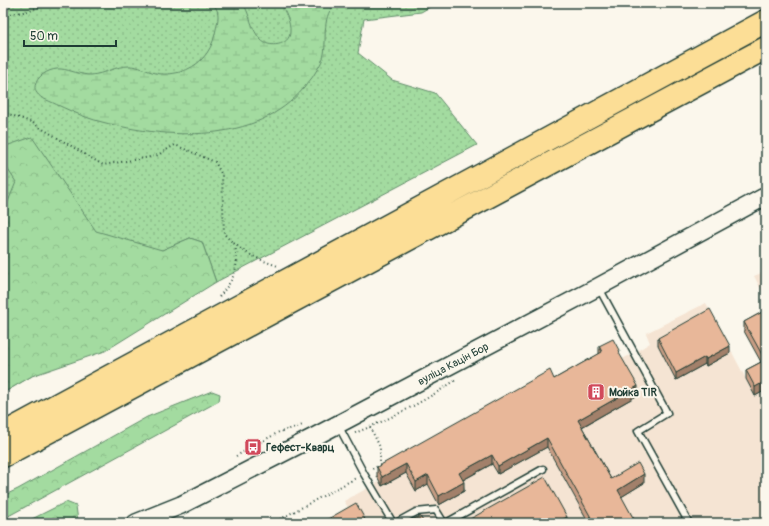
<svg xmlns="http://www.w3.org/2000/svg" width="769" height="526" font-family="Pangolin,sans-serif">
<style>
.built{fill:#f5e4d3}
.grass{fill:url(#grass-dots);stroke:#618c6a}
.forest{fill:url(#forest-crowns);stroke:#618c6a}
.wetland{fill:url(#wetland-marsh);stroke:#618c6a}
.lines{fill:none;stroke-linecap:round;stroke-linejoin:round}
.lane-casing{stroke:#1f3d34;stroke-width:9}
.secondary-casing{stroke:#1f3d34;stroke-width:20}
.highway-casing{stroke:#1f3d34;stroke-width:25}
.path{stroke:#1f3d34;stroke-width:2;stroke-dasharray:1 3;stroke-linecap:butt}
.lane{stroke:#fbf7ec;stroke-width:6}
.secondary{stroke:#fbf7ec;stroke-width:17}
.highway{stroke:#fcde96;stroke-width:22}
.wall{fill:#c89d84;stroke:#1f3d34}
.shaded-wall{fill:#a2806b;stroke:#1f3d34}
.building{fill:#e8b799;stroke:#1f3d34}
.labels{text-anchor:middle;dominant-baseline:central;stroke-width:4;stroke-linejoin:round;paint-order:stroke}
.street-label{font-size:11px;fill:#1f3d34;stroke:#fbf7ec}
.poi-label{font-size:11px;font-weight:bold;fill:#1f3d34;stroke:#fbf7ec;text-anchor:start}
</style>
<defs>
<pattern id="grass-dots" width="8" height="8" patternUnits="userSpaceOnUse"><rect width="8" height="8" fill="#a3dba0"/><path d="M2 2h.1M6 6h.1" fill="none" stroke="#8cbd8a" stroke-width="1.8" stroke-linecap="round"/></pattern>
<pattern id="forest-crowns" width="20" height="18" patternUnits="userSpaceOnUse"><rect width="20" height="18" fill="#a3dba0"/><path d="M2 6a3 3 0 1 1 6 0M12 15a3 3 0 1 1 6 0" fill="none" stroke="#8cbd8a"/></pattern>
<pattern id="wetland-marsh" width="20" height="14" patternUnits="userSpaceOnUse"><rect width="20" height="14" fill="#a3dba0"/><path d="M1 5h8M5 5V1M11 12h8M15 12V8" fill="none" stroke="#8cbd8a"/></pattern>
</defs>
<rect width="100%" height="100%" fill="#fbf7ec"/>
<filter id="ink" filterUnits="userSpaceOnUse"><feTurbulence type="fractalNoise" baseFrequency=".025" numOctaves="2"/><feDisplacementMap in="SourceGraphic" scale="8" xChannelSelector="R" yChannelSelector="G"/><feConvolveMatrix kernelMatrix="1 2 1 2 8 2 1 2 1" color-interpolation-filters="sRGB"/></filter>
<g filter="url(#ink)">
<path class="built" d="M766,271v28l-12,-23z
M706,303l49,93 11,-6v133h-429l15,-9 -8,-13 35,-19 -2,-6 177,-89 66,-27 14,-7 16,-10 -4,-10z"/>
<path class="grass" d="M3,3h434l-16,9 -57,7 -6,34 34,27 43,13 42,52 -261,137 -14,-40 -12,-4 -44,19 -114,119 -29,17z"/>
<path class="forest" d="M32,137l64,94 66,19 28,-12 12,4 14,40 -111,69 -73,25 -29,17v-179l13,-32 -13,-20v-15z
M212,391l8,3 -1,7 -216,118v-23l15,-7 129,-72z
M66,502l10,4 2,15 -4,2h-50z"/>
<path class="wetland" d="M212,3h31c7,11 8,27 18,37 7,8 29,6 29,-8 1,-9 -5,-21 -10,-29h57c-16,11 -10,35 -13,51 -1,7 -6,14 -9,19 -3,6 -8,10 -11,15 -48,57 -137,51 -202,34 -21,-5 -41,-16 -60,-24 -5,-4 -9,-8 -6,-15 3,-9 16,-15 25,-14 10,1 19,6 30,6 13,-1 25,-9 38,-9 10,0 17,5 27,7 7,2 16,1 24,-1 18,-5 31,-19 35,-38 2,-11 7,-22 -3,-31z"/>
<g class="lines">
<defs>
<path id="lane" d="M599,288l68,125 -29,18 51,92
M338,425l26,49 29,49
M396,523l20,-11 20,-2 8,13
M446,523l97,-54"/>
<g id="secondary">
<path id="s1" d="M136,523l45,-18 131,-67 286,-151 168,-91"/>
</g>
<path id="highway" d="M3,434l763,-413
M3,456l763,-408"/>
</defs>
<use href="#lane" class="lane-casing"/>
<use href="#secondary" class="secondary-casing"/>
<use href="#highway" class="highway-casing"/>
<path class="path" d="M3,15l27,-4 16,-8
M3,112l28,10 72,43 53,-9 19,-11 40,17 7,13 2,59c16,17 32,25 54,32
M219,297c14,-17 21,-28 16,-51
M370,427l10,20v18l-8,4
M355,433c35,-14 71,-32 102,-54
M236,456l43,-24 24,-7
M273,523l83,-45"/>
<use href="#lane" class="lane"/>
<use href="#secondary" class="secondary"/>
<use href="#highway" class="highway"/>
</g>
<path class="wall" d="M766,310v80l-11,6 -9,-17v-9l15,-8 -17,-31v-9z
M658,338l72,15 -24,13 -1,-2 -29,16 -18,-35z
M599,346l21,10 18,39 -56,32 29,52 33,4 -23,14 15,26h-47l-42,-76 -49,27 -6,-10 -29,16 1,11 -25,14 -11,-21 -12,7 -10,-18 -24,13 -5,-10v-9l177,-88 45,-25z"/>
<path class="shaded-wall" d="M730,346v7l-24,13v-7z
M705,357v7l-29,16v-7z
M766,381v9l-11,6v-9z
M638,386v9l-60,34v-9z
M547,438v9l-49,27v-8z
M492,455v9l-33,18v-9z
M406,464v9l-24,13v-9z
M644,474v9l-26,16v-9z
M428,475v9l-12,7v-9z
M464,482v9l-25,14v-9z
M567,517v6h-11z"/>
<path class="building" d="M710,309l20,37 -24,13 -1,-2 -29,16 -18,-35z
M766,310v71l-11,6 -9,-17 19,-10 -21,-38z
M613,339l7,13 -1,1 19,33 -60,34 33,59 27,-16 6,11 -26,16 18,33h-42l-47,-85 -49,28 -6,-11 -33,18 5,9 -25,14 -11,-21 -12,7 -10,-18 -24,13 -5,-10 173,-97 4,9 48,-27 -3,-6z
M545,477l22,40 -11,6h-93z
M356,503l11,20h-46z
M420,516l4,7h-16v-1z
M432,520l1,3h-7z"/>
</g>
<defs>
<symbol id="building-square" viewBox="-11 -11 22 22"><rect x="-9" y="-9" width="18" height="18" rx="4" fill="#d1495b" stroke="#fbf7ec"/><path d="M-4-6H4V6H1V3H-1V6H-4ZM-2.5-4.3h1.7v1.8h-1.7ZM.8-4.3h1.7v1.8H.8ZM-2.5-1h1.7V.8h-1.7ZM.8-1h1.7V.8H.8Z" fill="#fff"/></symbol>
<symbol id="bus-square" viewBox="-11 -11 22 22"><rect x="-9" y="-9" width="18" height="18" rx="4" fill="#d1495b" stroke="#fbf7ec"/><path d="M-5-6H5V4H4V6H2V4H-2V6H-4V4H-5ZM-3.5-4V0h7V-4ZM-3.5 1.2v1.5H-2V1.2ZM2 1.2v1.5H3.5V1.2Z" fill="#fff"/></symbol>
</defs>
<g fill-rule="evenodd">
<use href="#building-square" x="586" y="382" width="20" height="20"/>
<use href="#bus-square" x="243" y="437" width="20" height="20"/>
</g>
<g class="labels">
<g class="street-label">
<text stroke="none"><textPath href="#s1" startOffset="355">вуліца Кацін Бор</textPath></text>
</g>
<g class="poi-label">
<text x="609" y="392">Мойка TIR</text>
<text x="266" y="447">Гефест-Кварц</text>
</g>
</g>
<rect width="769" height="526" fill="none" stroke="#fbf7ec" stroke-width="16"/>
<rect x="8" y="8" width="753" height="510" fill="none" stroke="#1f3d34" stroke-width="1.5" filter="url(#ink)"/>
<path d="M24 40v6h92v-6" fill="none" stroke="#1f3d34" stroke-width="2"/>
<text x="30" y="40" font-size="12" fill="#1f3d34" stroke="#fbf7ec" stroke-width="3" paint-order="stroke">50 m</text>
</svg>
